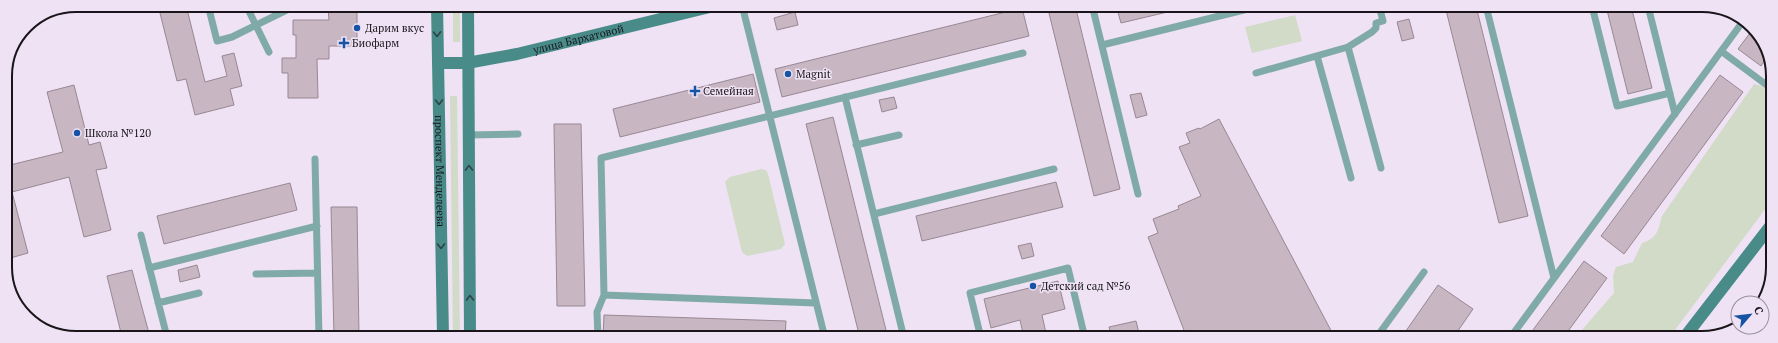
<svg xmlns="http://www.w3.org/2000/svg" width="1778" height="343" font-family="'PT Serif',serif">
<style>
.green{fill:#d1dbc8}
.building{fill:#c8b6c2;stroke:#998793}
.lines{fill:none;stroke-linecap:round;stroke-linejoin:round}
.lane{stroke:#80aaa8;stroke-width:7}
.secondary{stroke:#488b89;stroke-width:12}
.oneway{stroke:#2c4447}
.poi-dot{fill:#1653a4;stroke:#eee2f4;stroke-width:1.5}
.labels{text-anchor:middle;dominant-baseline:central;stroke-width:3;stroke-linejoin:round;paint-order:stroke}
.poi-label{font-size:11px;fill:#19151b;stroke:#eee2f4;text-anchor:start}
.street-label{font-size:11px;fill:#19151b;stroke:#eee2f4}
.rim{fill:none;stroke:#19151b;stroke-width:2}
</style>
<rect width="100%" height="100%" fill="#eee2f4"/>
<path class="green" d="M453,5h7v37h-7z
M1295,15l7,26 -50,12 -7,-26z
M1754,84l8,2 10,10v104l-103,138h-94l39,-45 -1,-18 3,-8 17,-5 9,-19c16,-5 16,-13 20,-27z
M450,96h7l3,241h-7z
M761,169l5,1 2,4 17,70 -4,5 -34,7 -5,-4 -17,-70 5,-5z"/>
<path class="building" d="M158,5h28l19,77 22,-6 -5,-20 12,-3 8,33 -12,3 4,16 -39,10 -9,-36 -9,2z
M1047,5h28l45,184 -26,7z
M1116,5h60v5l-55,13z
M1445,6h31l52,210 -29,7z
M1606,6h25l21,82 -24,6z
M328,8h29v38h-28v13h-12l1,39h-30v-25h-6v-15h14v-23h-3v-15h36z
M1022,8l7,28 -247,61 -7,-28z
M795,12l3,13 -21,5 -3,-12z
M1409,19l5,19 -12,3 -5,-19z
M1753,29l15,27 -7,10 -23,-17z
M753,74l7,28 -140,35 -7,-28z
M1720,75l23,17 -119,162 -23,-18z
M74,85l15,60 11,-3 7,26 -11,2 15,60 -27,7 -15,-60 -57,15 16,61 -21,6 -1,-93 57,-14 -16,-60z
M1141,93l6,22 -11,3 -6,-23z
M894,97l3,11 -15,4 -3,-12z
M833,117l32,129 23,92h-28l-54,-214z
M1219,119l116,219h-148l-39,-101 10,-4 -5,-14 26,-10 -1,-3 23,-10 -22,-49 11,-4 -4,-10 13,-5 1,1z
M554,124h27l4,182h-28z
M1056,182l7,25 -141,34 -6,-25z
M290,183l7,27 -133,34 -7,-28z
M331,207h26l2,130h-25z
M1031,243l3,13 -12,3 -4,-13z
M1584,261l23,17 -44,60h-36z
M197,265l3,12 -20,5 -2,-12z
M132,270l5,19 13,48h-28l-15,-61z
M1058,281l7,28 -23,6 5,23h-23l-4,-18 -29,8 -7,-29z
M1438,285l35,24 -20,29h-52z
M604,315l182,6 -1,17h-182z
M1136,321l3,12 -20,5h-7l-3,-11z"/>
<g class="lines">
<path class="lane" d="M208,5l9,36 15,-4 65,-32
M246,5l23,47
M742,5l83,333
M1092,5l46,189
M1486,6l68,272
M1592,6l25,100 53,-13
M1648,6l27,108
M1102,45l162,-40
M1348,47l33,121
M1721,51l51,38
M1317,56l34,122
M1256,73l92,-26 24,-15 4,-4v-5l7,-2 -4,-15
M845,97l59,241
M468,135l50,-1
M856,145l43,-10
M315,159l4,178
M874,214l180,-45
M141,235l26,102
M149,268l168,-42
M256,274l61,-1
M604,295l212,8
M158,303l41,-10
M1688,333l21,4
M598,338l-1,-26 7,-17 -3,-137 422,-105
M981,338l-11,-45 98,-25 17,70
M1376,338l48,-66
M1510,338l234,-318"/>
<g class="secondary">
<path id="s1" d="M437,5l6,332"/>
<path d="M468,5l2,332"/>
<path id="s2" d="M438,63h29l50,-9 201,-49"/>
<path d="M1684,338l88,-114"/>
</g>
</g>
<defs><path id="oneway-chevron" d="M-2-3.5L2.5 0L-2 3.5" fill="none" stroke-width="1.6" stroke-linecap="round" stroke-linejoin="round"/></defs>
<g class="oneway">
<use href="#oneway-chevron" transform="translate(437 34) rotate(89)"/>
<use href="#oneway-chevron" transform="translate(439 102) rotate(89)"/>
<use href="#oneway-chevron" transform="translate(469 168) rotate(-91)"/>
<use href="#oneway-chevron" transform="translate(441 246) rotate(89)"/>
<use href="#oneway-chevron" transform="translate(470 298) rotate(-91)"/>
</g>
<g class="poi-dot">
<circle cx="357" cy="28" r="4"/>
<path d="M342 37h4v4h4v4h-4v4h-4v-4h-4v-4h4z"/>
<circle cx="788" cy="74" r="4"/>
<path d="M693 85h4v4h4v4h-4v4h-4v-4h-4v-4h4z"/>
<circle cx="77" cy="133" r="4"/>
<circle cx="1033" cy="286" r="4"/>
</g>
<g class="labels">
<g class="poi-label">
<text x="365" y="28">Дарим вкус</text>
<text x="352" y="43">Биофарм</text>
<text x="796" y="74">Magnit</text>
<text x="703" y="91">Семейная</text>
<text x="85" y="133">Школа №120</text>
<text x="1041" y="286">Детский сад №56</text>
</g>
<g class="street-label">
<text stroke="none"><textPath href="#s2" startOffset="143">улица Бархатовой</textPath></text>
<text stroke="none"><textPath href="#s1" startOffset="166">проспект Менделеева</textPath></text>
</g>
</g>
<path d="M0 0H1778V343H0ZM76 12H1702A64 64 0 0 1 1766 76V267A64 64 0 0 1 1702 331H76A64 64 0 0 1 12 267V76A64 64 0 0 1 76 12Z" fill="#eee2f4" fill-rule="evenodd"/>
<path class="rim" d="M76 12H1702A64 64 0 0 1 1766 76V267A64 64 0 0 1 1702 331H76A64 64 0 0 1 12 267V76A64 64 0 0 1 76 12Z"/>
<g transform="translate(1750 315) rotate(62)"><circle r="19" fill="#eee2f4" stroke="#99909d"/>
<path d="M0-3L7 15L0 10L-7 15Z" fill="#1653a4"/>
<text y="-6" font-size="11" font-weight="bold" text-anchor="middle" fill="#19151b">С</text>
</g>
</svg>
